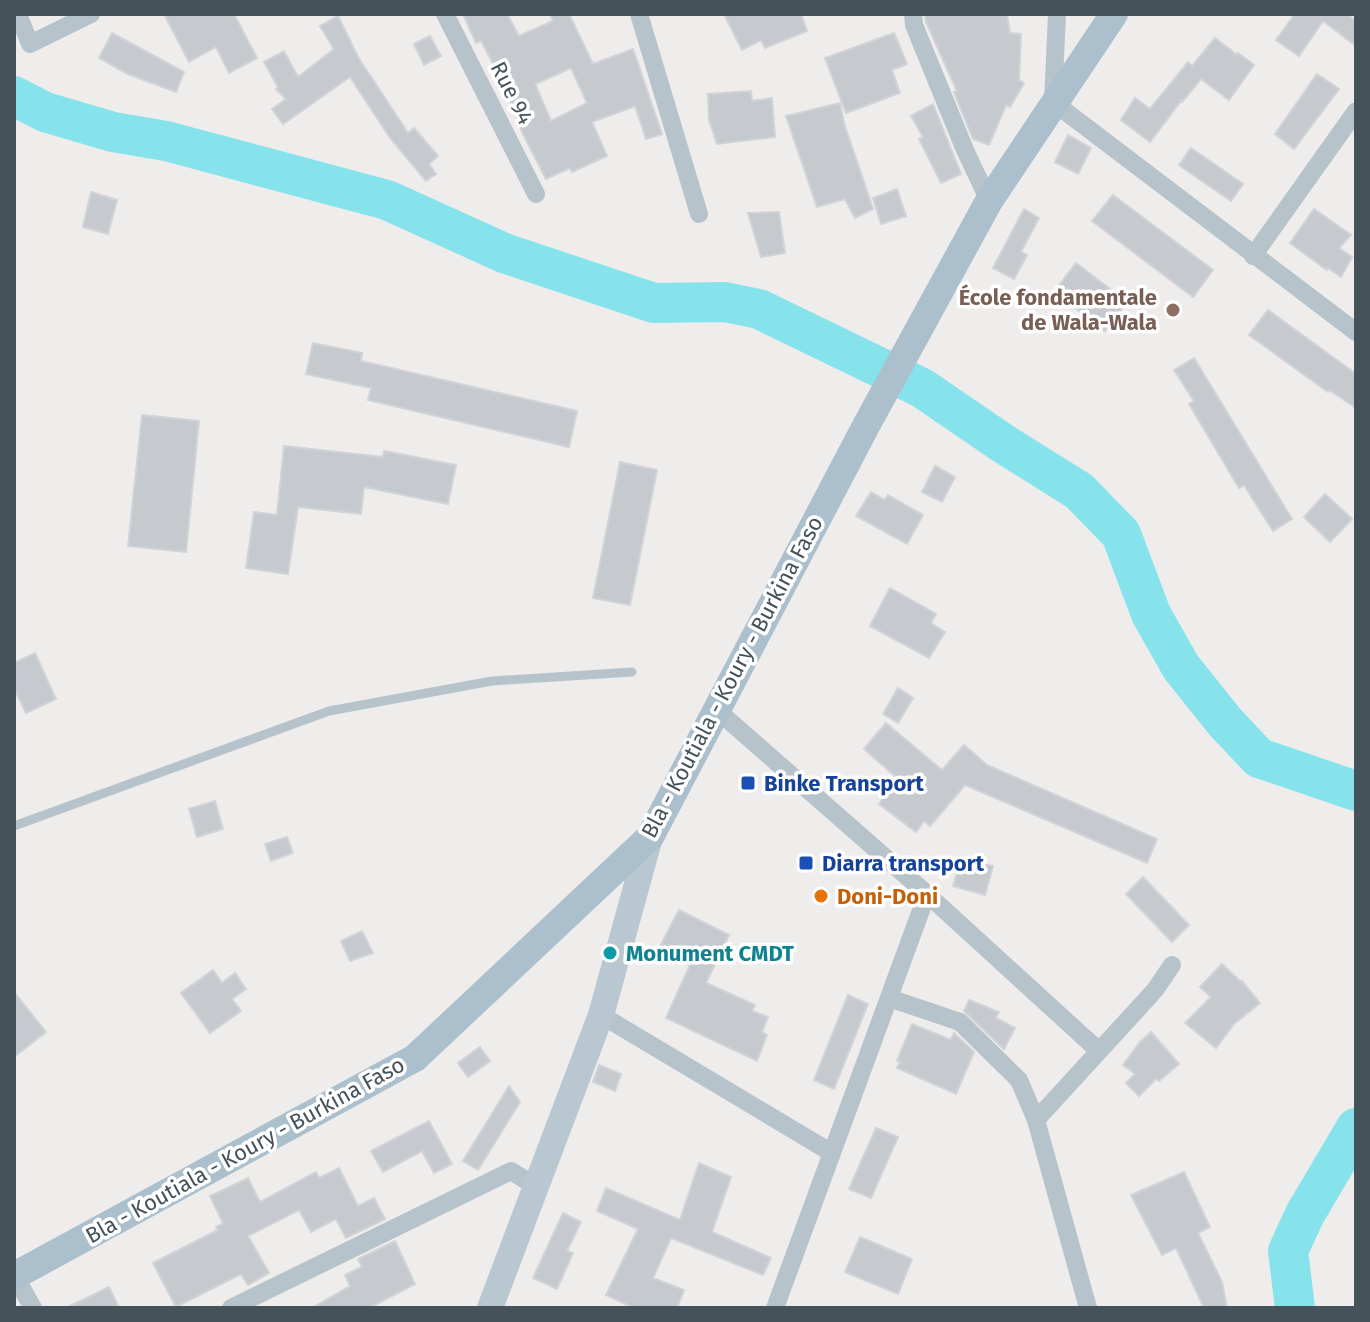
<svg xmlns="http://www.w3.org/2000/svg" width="1370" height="1322" font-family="'Fira Sans',sans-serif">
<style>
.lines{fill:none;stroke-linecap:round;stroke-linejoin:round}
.river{stroke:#86e3ec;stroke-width:40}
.building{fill:#c6cacf;stroke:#d0d3d8;stroke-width:2;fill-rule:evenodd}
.lane{stroke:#b7c3ca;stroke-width:9}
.street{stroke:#b7c3ca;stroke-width:18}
.secondary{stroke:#b9c7d1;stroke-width:26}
.primary{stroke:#abc0cc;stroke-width:28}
.education-dot{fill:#8d6e63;stroke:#fff;stroke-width:3}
.transit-dot{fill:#1a4fb4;stroke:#fff;stroke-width:3}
.food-dot{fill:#e8710a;stroke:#fff;stroke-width:3}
.culture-dot{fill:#0f9aa8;stroke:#fff;stroke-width:3}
.labels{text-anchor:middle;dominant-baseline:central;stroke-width:7;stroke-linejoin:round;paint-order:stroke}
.street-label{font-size:22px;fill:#45525a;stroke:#fff}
.education-label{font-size:22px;font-weight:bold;fill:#785e54;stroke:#fff;text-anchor:end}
.transit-label{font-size:22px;font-weight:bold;fill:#164399;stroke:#fff;text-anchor:start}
.food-label{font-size:22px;font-weight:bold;fill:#c56008;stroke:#fff;text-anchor:start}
.culture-label{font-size:22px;font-weight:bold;fill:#0d838f;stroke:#fff;text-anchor:start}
</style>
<rect width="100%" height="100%" fill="#efecec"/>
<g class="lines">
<path class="river" d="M14,96l31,16 68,20 53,9 221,59 117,53 150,50 71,-1 34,7 163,79 82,56 75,47 42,43 30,80 30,53 44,55 34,36 97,33
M1295,1308l-7,-57 17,-37 51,-86"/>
</g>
<path class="building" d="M164,14h70l23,44 -28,15 -13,-26 -27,15z
M463,14h44l12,22 34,-15 -3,-7h19l24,50 40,-15 29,85 -16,5 -11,-33 -43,16 15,34 -35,16 -2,-4 -24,11 -23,-45 -20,-52 -22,-41 -5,2zM571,68l16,35 -36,18 -16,-37z
M724,14h77l6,17 -42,17 -4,-8 -19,10z
M925,14h82l3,19 11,1 -2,46 5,3 -14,24 -4,-2 -17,40 -16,-6 -19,-47 3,-1 -31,-69z
M1295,14h52l9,7v25l-33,-25 -24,35 -23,-16z
M338,16l20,41 50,76 6,-5 24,28 -9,8 7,10 -10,7 -36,-43 -40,-61 -67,47 -11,-15 14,-10 -10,-10 2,-2 -14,-25 20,-11 14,26 36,-28 -14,-23z
M112,33l72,39 -8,20 -48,-18 -29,-16z
M894,33l13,31 -15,6 8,23 -54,20 -21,-55z
M430,36l11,20 -17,9 -10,-21z
M1215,38l22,17 1,-2 16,12 -25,35 -28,-21 -19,23 -1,-1 -31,41 -29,-22 14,-22 15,11 38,-47 4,4z
M1317,74l22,15 -45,60 -19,-15z
M751,91l1,10 20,-3 3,39 -58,7 -8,-24 -1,-26z
M840,103l4,20 29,86 -18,9 -10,-19 -28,8 -31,-91z
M933,104l28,70 -20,9 -22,-44 4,-2 -12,-21z
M1068,135l23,13 -13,26 -23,-12z
M1191,148l52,36 -12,17 -52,-36z
M897,189l9,27 -25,8 -8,-26z
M91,192l26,8 -9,34 -25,-7z
M1113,195l100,75 -20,27 -101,-76z
M1024,209l15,9 -18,34 6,3 -13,24 -21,-11z
M1314,209l37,26 -12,13 13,9 -11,20 -13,-9 -1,2 -37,-27z
M779,212l6,41 -24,4 -13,-44z
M1076,263l51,39 -22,29 -51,-39z
M1268,310l88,64v34l-27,-18 -1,2 -79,-57z
M313,343l49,10 -1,8 216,50 -8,36 -201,-47 3,-12 -65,-14z
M1194,358l98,161 -19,12 -29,-46 -5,3 -50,-84 5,-3 -20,-31z
M142,415l57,6 -13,131 -58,-6z
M284,446l99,11 1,-6 72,14 -8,39 -84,-17 -3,27 -63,-7 -10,67 -42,-6 8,-56 23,3z
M620,462l37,8 -27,135 -37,-7z
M935,466l20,11 -13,25 -20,-10z
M871,492l14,8 3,-5 35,20 -16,29 -51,-28z
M1325,494l27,25 -22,23 -26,-25z
M890,588l46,26 -5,9 14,9 -16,26 -59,-32z
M35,653l21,46 -30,14 -12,-25v-25z
M898,688l15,10 -15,25 -15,-9z
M886,723l56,47 22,-25 23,20 170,74 -10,24 -182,-78 -35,41 -6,-5 -8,11 -37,-28 17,-27 -32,-28z
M215,801l8,28 -26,8 -8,-28z
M287,837l6,16 -22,8 -6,-17z
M961,860l32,6 -8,29 -32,-9z
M1143,877l46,48 -17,17 -46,-48z
M679,910l50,25 -23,48 49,22 -3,6 16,6 -6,15 5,3 -10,26 -91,-43 24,-53 -32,-15z
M362,931l11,22 -23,8 -9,-20z
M1222,964l19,18 1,-1 18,22 -26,21 -18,24 -31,-25 26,-26 -11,-10z
M213,970l9,13 13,-10 11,16 -14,10 9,12 -31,22 -29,-40z
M14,992l32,40 -32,25z
M848,995l20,9 -34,85 -20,-9z
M969,1000l30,12 -3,6 19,10 -11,21 -40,-38z
M912,1024l39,16 3,-7 20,19 -18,42 -59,-26 3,-6 -3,-1z
M1151,1032l28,32 -20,17 -3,-2 -17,17 -13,-13 9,-9 -12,-9 17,-23z
M480,1047l10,14 -22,16 -10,-14z
M599,1065l22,9 -6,17 -22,-9z
M509,1086l11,16 -42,68 -15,-9z
M429,1121l23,43 -18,9 -12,-22 -39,21 -12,-21z
M876,1128l22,9 -27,61 -22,-9z
M699,1163l32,14 -19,55 59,26 -8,17 -92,-37 -18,40 31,12 -7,18h-43l-28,-13 32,-66 -41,-18 9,-23 74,32z
M339,1168l19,38 16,-8 11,21 -39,19 -10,-19 -25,13 -12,-22 -51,26 21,37 -21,12 -7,-11 -65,33 -23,-44 65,-33 -2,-3 7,-4 -13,-27 38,-18 12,24 56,-30 3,6z
M1184,1172l26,55 -12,6 24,49 5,26h-23l-28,-60 -14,7 -31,-60z
M563,1213l18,9 -14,29 6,2 -16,36 -24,-11z
M860,1237l52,22 -14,35 -53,-22z
M395,1241l20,43 -46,24h-57l38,-22 -5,-11 17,-8 -4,-8z
M109,1287l10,21h-53z"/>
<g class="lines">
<path class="lane" d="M14,826l315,-115 163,-30 140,-9"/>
<path class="street" d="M18,14l12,30 61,-30
M445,14l91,180
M639,14l60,200
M913,14l1,11 51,125 24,51
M1057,14l-4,88 303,230
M1253,256l103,-145
M718,711l209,183 172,157
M889,998l71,24 59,58 17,40 52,188
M601,1015l231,138
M1036,1120l119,-130 17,-25
M15,1276l18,32
M231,1308l280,-137 26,16
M775,1308l152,-414"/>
<path class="secondary" d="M490,1308l111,-293 49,-178"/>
<path class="primary" d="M14,1276l401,-218 235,-221 217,-413 122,-223 125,-187"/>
</g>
<circle class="education-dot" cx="1173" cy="310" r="8"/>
<g class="transit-dot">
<rect x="740" y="775" width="16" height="16" rx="4"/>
<rect x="798" y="855" width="16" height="16" rx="4"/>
</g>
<circle class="food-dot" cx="821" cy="896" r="8"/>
<circle class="culture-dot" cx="610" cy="953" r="8"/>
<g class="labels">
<g class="street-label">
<text transform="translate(512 93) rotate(63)">Rue 94</text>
<text transform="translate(732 677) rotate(-62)">Bla - Koutiala - Koury - Burkina Faso</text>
<text transform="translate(245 1150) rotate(-29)">Bla - Koutiala - Koury - Burkina Faso</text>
</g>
<g class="education-label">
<text x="1157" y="297">École fondamentale<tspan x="1157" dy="25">de Wala-Wala</tspan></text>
</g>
<g class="transit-label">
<text x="764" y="783">Binke Transport</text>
<text x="822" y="863">Diarra transport</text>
</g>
<g class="food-label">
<text x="837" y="896">Doni-Doni</text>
</g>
<g class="culture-label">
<text x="626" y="953">Monument CMDT</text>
</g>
</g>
<rect width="1370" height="1322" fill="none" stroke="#45525a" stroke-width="32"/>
</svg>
